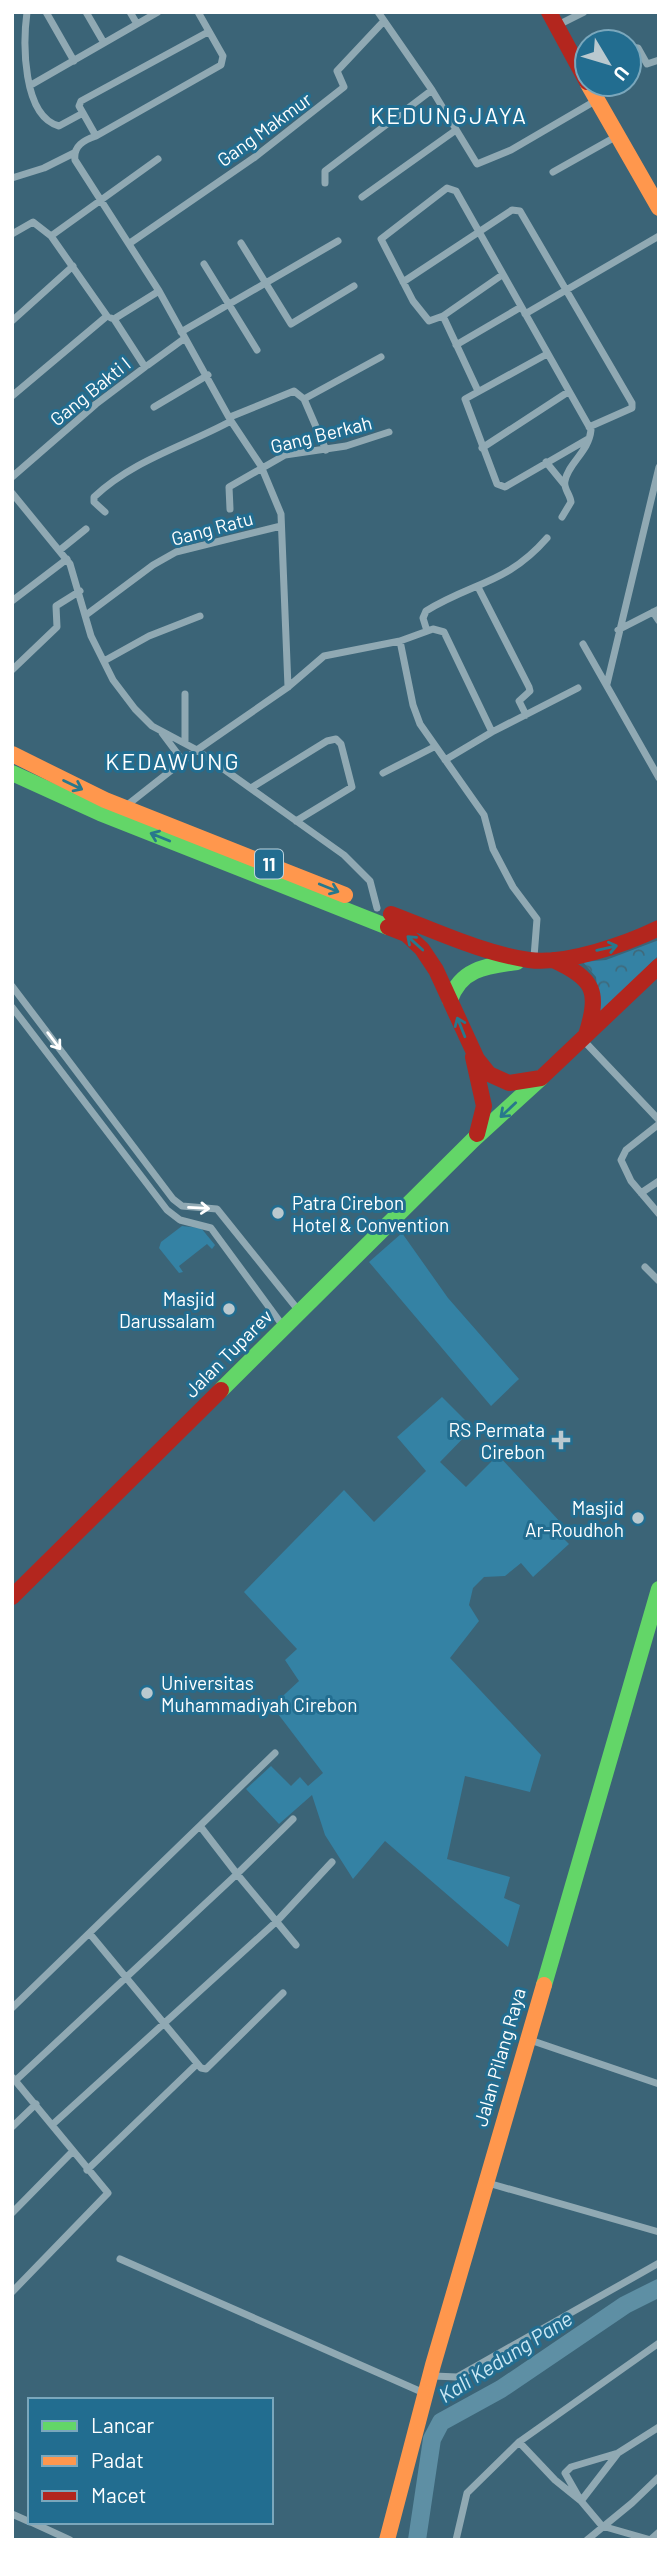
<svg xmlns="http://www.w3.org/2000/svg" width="671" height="2552" font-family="Barlow,sans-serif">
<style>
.grass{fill:#3482a4}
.park{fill:url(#park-crowns)}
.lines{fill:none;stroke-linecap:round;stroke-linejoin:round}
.river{stroke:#5e8fa4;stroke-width:18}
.street{stroke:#90a9b3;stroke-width:7}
.fast{stroke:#63d668;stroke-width:16}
.slow{stroke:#ff974d;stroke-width:16}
.jam{stroke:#b3261e;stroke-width:16}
.oneway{stroke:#28788c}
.oneway2{stroke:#fff}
.poi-dot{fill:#bac9cf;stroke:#226d90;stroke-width:2.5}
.labels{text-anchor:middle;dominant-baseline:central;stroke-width:6;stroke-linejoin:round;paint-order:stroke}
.shield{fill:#226d90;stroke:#bdd3de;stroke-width:2}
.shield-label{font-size:18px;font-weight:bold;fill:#fff}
.street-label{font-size:19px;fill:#fff;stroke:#226d90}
.poi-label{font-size:19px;fill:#fff;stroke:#226d90;text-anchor:end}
.water-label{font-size:21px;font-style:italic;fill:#cce9f5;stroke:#226d90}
.quarter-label{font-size:23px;letter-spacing:2px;fill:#fff;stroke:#226d90}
</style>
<defs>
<pattern id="park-crowns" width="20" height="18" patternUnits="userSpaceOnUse" patternTransform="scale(1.75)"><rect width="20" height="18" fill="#3482a4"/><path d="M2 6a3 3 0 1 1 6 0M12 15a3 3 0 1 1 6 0" fill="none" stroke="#3f6a7c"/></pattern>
</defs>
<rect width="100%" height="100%" fill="#3b6477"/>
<path class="grass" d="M182,1226l19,2 14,17 -3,4 -5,-5 -28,22 4,6 -4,1 -20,-25 2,-6z
M402,1233l46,65 71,81 -28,27 -122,-144z
M442,1397l31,31 -33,34 26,25 32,-32 65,70 -2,11 8,8 -36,33 -12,-14 -16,13 -21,1 -11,11 -4,17 10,16 -29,37 91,97 -11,37 -65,-16 -18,83 63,18 -6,21 16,7 -12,42 -123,-106 -32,38 -28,-44 -13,-40 -33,29 -33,-35 25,-23 20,20 9,-9 8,9 15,-13 -51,-67 27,-25 -14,-21 12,-11 -53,-57 100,-102 30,32 52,-51 -29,-34z"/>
<path class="park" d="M659,940v15l-59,58 -4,-36 -13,-15 23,-2z"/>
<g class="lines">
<path class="river" d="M417,2540l15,-101 9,-17 60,-33 124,-84 34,-17"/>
<path class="street" d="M27,12c-4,30 -5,104 32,114l24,-13
M46,12l28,49
M86,12l18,31
M130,12l7,12
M378,12l54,78 45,74 34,-14 84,-49
M556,26l28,-14
M208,32l-127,69 -2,5 17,30c-12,4 -23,10 -21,24l84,131 72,130 30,45 20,48 7,173
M629,47l9,1 9,16 12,-4
M31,85l127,-73
M96,136l125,-71 2,-9 -25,-44
M553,172l64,-36
M12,178l32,-10 30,-15
M325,183v-12l107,-81
M362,197l94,-67
M12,234l21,-12 18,14 107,-77
M51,236l56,80
M130,243l125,-86 89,-70 -7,-16 46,-49
M241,243l50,81 63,-38
M204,264l53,86
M502,275l-59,41 -14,5 -16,-20 -32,-62 66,-51 9,3 135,239c-2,22 -23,33 -26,51 -2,7 5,13 6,21l-9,15
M403,282l109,-72 8,1 112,192v5l-43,19
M525,314l134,-78
M443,316l35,75
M111,318l3,1 45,-28
M12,321l61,-55
M181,332l157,-91
M456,345l65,-38
M547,354l-82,45 32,85 8,3 83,-48
M148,365l37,-27
M12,396l95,-80
M304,399l77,-42
M154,407l54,-32
M230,417l64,-26 10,8 22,51
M482,448l86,-56
M546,462l18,22
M12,477l84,-73 49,-37 -31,-48
M12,493l58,71 21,72 22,44 22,29 17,17 45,24 147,105 26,26 7,27
M230,509l-1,-22 56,-32 61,-9 43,-14
M105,512l-11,-10v-5c39,-37 91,-51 137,-76
M60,550l26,-21
M478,587l51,100 1,4 -11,10 7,14
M12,601l55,-42
M653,612l6,9
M86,615l67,-50 23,-13 105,-26
M618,630l41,-21
M427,631l-4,-13 3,-7c47,-29 81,-27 121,-73
M400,641l13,64 7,19 64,91 9,34 20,38 24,32 -3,38
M583,644l76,134
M104,661l45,-25 51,-20
M12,670l45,-43 -1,-21 24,-15
M607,684l52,-217
M185,694v49
M162,733l21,28
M445,760l47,-28
M383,773l51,-26
M251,788l76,-47 9,-2 5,5 11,43 -56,34
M126,806l71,-56 91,-63 36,-31 76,-15 33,-12 11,3 48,100 86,-44
M12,986l161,213 9,7 35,3 82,102
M12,1007l155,203 13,10 31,8 72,98
M585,1042l74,78
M659,1124l-33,26 -5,10 10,21 28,33
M641,1193l18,-12
M645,1267l14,14
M293,1819l-56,55 59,71
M90,1934l111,134 5,1 77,-76
M12,2008l263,-255
M530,2040l129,44
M15,2081l222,-207 -37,-48
M52,2125l225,-204 55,-59
M12,2127l24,-23
M87,2170l110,-106
M488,2183l171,49
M12,2213l61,-62
M120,2259l304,134
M12,2292l96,-99 -95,-115
M434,2376l23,1 202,-114
M618,2453l-37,48 -26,-21 -36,-38 140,-99
M12,2514l18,8
M31,2522l39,18
M456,2540l11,-47 52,-51
M587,2540l45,-37 27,-26
M650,2540l9,-8
M651,2540l-49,-14 -21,-25 -16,-28 6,-6 47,-14 41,-26"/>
<path class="fast" d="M12,773l88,40 288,114
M450,1000c11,-32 37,-34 67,-38
M221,1390l252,-250 68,-62
M544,1985l115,-396"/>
<path class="slow" d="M588,84l71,124
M12,754l93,46 240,95
M387,2540l46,-175 111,-380"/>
<path class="jam" d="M549,12l38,70
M391,914c45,17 91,39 138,46 37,5 97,-16 130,-32
M388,927l18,7 16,15 14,21 41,89 12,15 20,9 32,-5 118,-112
M553,960c42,19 47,32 33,75
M473,1057l11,49 -7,28
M12,1597l209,-207"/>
</g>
<defs><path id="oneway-shaft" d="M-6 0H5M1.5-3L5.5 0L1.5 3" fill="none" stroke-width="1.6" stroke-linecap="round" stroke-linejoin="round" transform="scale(1.75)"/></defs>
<g class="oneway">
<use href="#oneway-shaft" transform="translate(73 785) rotate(26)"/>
<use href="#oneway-shaft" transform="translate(160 837) rotate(-158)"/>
<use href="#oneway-shaft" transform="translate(329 888) rotate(22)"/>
<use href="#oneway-shaft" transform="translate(415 943) rotate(-138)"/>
<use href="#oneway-shaft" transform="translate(607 948) rotate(-13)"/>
<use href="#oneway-shaft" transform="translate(461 1027) rotate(-112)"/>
<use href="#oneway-shaft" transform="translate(508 1110) rotate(137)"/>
</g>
<g class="oneway2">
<use href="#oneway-shaft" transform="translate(54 1041) rotate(53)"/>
<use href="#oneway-shaft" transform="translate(199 1208) rotate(3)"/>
</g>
<g class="poi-dot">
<circle cx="278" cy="1213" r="7"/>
<circle cx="229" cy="1309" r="7"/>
<path d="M557.5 1429.5h7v7h7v7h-7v7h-7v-7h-7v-7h7z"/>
<circle cx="638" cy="1518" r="7"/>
<circle cx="147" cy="1693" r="7"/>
</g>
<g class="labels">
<rect class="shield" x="255" y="849.5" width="28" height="29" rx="5"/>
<g class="shield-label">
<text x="269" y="864">11</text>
</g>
<g class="street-label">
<text transform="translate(264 129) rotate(-36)">Gang Makmur</text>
<text transform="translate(90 391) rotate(-39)">Gang Bakti I</text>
<text transform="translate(321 434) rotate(-14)">Gang Berkah</text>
<text transform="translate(212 528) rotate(-15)">Gang Ratu</text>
<text transform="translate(228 1353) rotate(-45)">Jalan Tuparev</text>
<text transform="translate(499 2057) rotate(-74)">Jalan Pilang Raya</text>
</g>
<g class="poi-label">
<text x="292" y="1202" text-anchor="start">Patra Cirebon<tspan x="292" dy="22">Hotel &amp; Convention</tspan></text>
<text x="215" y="1298">Masjid<tspan x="215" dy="22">Darussalam</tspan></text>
<text x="545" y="1429">RS Permata<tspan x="545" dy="22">Cirebon</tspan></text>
<text x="624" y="1507">Masjid<tspan x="624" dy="22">Ar-Roudhoh</tspan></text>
<text x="161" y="1682" text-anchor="start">Universitas<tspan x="161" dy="22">Muhammadiyah Cirebon</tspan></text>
</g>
<g class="water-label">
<text transform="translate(505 2356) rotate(-32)">Kali Kedung Pane</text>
</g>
<g class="quarter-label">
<text x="449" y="115">KEDUNGJAYA</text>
<text x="173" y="761">KEDAWUNG</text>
</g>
</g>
<rect width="671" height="2552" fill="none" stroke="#ffffff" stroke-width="28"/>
<rect x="28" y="2398" width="245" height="126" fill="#226d90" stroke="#7aa7bc" stroke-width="2"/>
<rect x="42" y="2421" width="35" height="10" fill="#63d668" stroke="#7aa7bc" stroke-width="2"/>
<text x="91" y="2433" font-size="21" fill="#ffffff">Lancar</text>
<rect x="42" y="2456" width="35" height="10" fill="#ff974d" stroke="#7aa7bc" stroke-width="2"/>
<text x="91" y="2468" font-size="21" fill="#ffffff">Padat</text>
<rect x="42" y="2491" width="35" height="10" fill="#b3261e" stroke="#7aa7bc" stroke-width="2"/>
<text x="91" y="2503" font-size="21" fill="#ffffff">Macet</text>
<g transform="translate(608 63) rotate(128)"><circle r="33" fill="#226d90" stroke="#7aa7bc" stroke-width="2"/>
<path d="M0-5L12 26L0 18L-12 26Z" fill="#bac9cf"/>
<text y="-10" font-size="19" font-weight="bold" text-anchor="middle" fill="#ffffff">U</text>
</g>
</svg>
